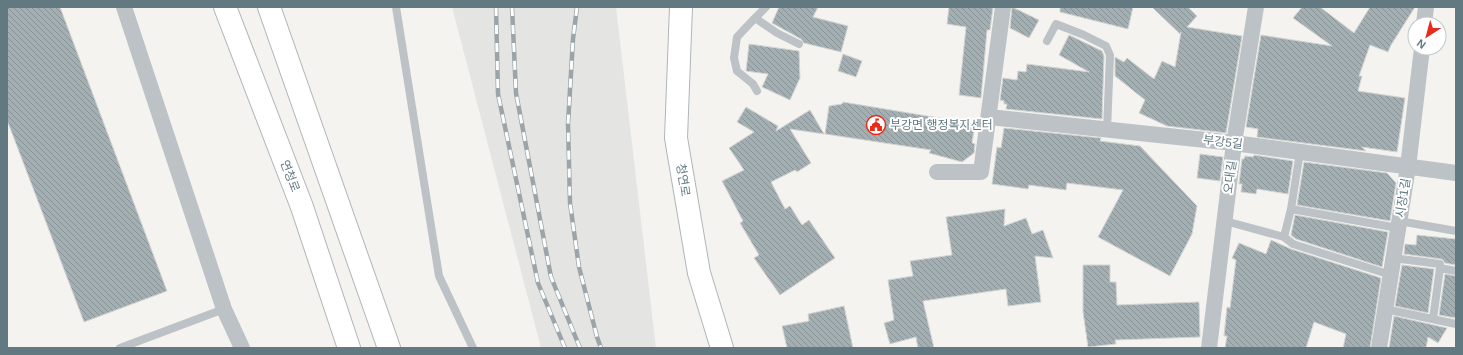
<svg xmlns="http://www.w3.org/2000/svg" width="1463" height="355" font-family="Arial,'Noto Sans KR',sans-serif">
<style>
.built{fill:#e4e5e3}
.building{fill:url(#building-back-hatch);stroke:#d5d5d3}
.lines{fill:none;stroke-linecap:round;stroke-linejoin:round}
.secondary-casing{stroke:#afb6b9;stroke-width:24}
.trunk-casing{stroke:#b0b5b7;stroke-width:24}
.service{stroke:#bcc2c5;stroke-width:8}
.minor{stroke:#bcc2c5;stroke-width:16}
.secondary{stroke:#fff;stroke-width:22}
.trunk{stroke:#fff;stroke-width:22}
.rail-casing{stroke:#9ba5a9;stroke-width:4.5}
.rail{stroke:#fff;stroke-width:3;stroke-dasharray:9;stroke-linecap:butt}
.labels{text-anchor:middle;dominant-baseline:central;stroke-width:4;stroke-linejoin:round;paint-order:stroke}
.poi-label{font-size:12px;fill:#627982;stroke:#fff;text-anchor:start}
.street-label{font-size:12px;fill:#627982;stroke:#fff}
</style>
<defs>
<pattern id="building-back-hatch" width="6" height="6" patternUnits="userSpaceOnUse"><rect width="6" height="6" fill="#a3afb2"/><path d="M-1 5l2 2M0 0l6 6M5-1l2 2" fill="none" stroke="#889396"/></pattern>
</defs>
<rect width="100%" height="100%" fill="#f4f3ef"/>
<path class="built" d="M452,7h164l40,341h-115z"/>
<path class="building" d="M7,7h53l107,284 -83,31 -77,-202z
M779,7h39l-5,10 35,9 -7,26 -37,-9 -3,-4 -29,-16z
M949,7h44l-3,23h-3l-6,68 -22,-3 7,-68 -19,-3z
M1012,7l27,13 -10,18 -19,-10z
M1060,7h73l-5,22 -68,-17z
M1152,7h36l9,9 -10,11 55,9 -16,97 -59,-7 -28,-13 6,-13 -30,-24v-19l9,5 3,-4 27,21 8,-18 13,6 6,-35 -1,2z
M1302,7h18l34,26 16,-26h45l-24,38 -3,7 -18,-7 -11,31h3l-4,15 47,7 -8,54 -35,-5 4,4 -109,-14 1,-8 -12,-2 15,-92 71,11 -39,-28z
M1069,35l33,16 2,5 -2,63 -96,-10 1,-5h-3v-3l-4,-1 3,-22 14,2 1,-9 8,1 1,-8 62,8 -30,-17z
M749,44l50,7 1,27 -10,22 -28,-13 6,-13 -22,-3z
M843,54l19,7 -6,16 -18,-6z
M843,102l132,22 -3,19 3,1 -1,9 -12,9 -33,-9 2,-3 -106,-16 4,-28 13,-2z
M746,107l32,19 -2,5 34,-21 14,24 -34,-5 21,34 -14,9 -2,-2 -24,12 14,27 5,-3 12,19 7,-5 26,38 -55,37 -26,-37 5,-3 -19,-32 3,-2 -21,-40 22,-11 -15,-22 25,-16 -17,-10z
M1004,128l97,10 -1,3 40,5 57,60 -5,28 -22,42 -72,-39 25,-47 -56,-7 -1,7 -37,-5 -1,4 -36,-5 5,-37 4,1z
M1200,154l23,3 -3,24 -23,-3z
M1254,155l39,6 -5,33 -31,-5 -1,5 -15,-2 1,-8h-3l3,-25h2l1,-3 8,1z
M1304,162l83,11 9,10 -6,38 -93,-16z
M1005,209l-1,17 22,-8 6,16 11,-4 10,28 -18,-2 6,46 -33,4 -2,-17 -83,12 11,47h-16l-2,-11 -26,7 -6,-21 10,-3 -6,-40 25,-4 -3,-15 42,-6 -6,-38z
M1295,215l93,17 -6,35 -86,-28 -5,-4z
M1417,235l39,4v26l-11,-2 -2,-3 -2,-1 -37,-5 1,-10 11,1z
M1271,240l20,9 90,29 -11,70h-27l3,-14 -32,-12 -8,26h-81l2,-12h-3l3,-29 3,1 6,-48 -4,-2 7,-15 27,11z
M1083,265h27v17h6l1,23 82,-3 1,35 -85,3 1,4 -28,3 -5,-35z
M1402,265l32,4 -6,44 -33,-7z
M1445,274l11,2v42l-17,-3z
M844,306l9,42h-66l-5,-22 27,-5 -1,-7z
M1394,316l53,12 -9,15 -10,-6 -2,11h-37z"/>
<g class="lines">
<defs>
<path id="secondary" d="M681,7l-5,131 23,135 23,75"/>
<path id="trunk" d="M225,7l77,200 47,141
M269,7l120,341"/>
</defs>
<use href="#secondary" class="secondary-casing"/>
<use href="#trunk" class="trunk-casing"/>
<path class="service" d="M396,7l43,269 34,72
M766,7l-11,11 22,15 22,11
M755,18l-18,19 -3,21 3,13 16,13 4,7
M1047,41l9,-17 28,11 22,11 4,9 -3,75
M1300,152l-9,57 107,19
M1291,209l-7,28 9,7 98,31
M1225,221l59,16
M1399,221l57,10
M1393,258l47,6v4l16,3
M1385,309l71,15
M1433,319l7,-51
M120,348l104,-39"/>
<path class="minor" d="M124,7l100,302 18,39
M1424,24l2,-17
M989,117l245,26 222,30
M937,172h44l22,-165
M1209,348l25,-205 22,-136
M1379,348l29,-181 14,-119"/>
<use href="#secondary" class="secondary"/>
<use href="#trunk" class="trunk"/>
<defs>
<path id="rail" d="M496,7l2,87 40,189 27,65
M512,7l4,86 35,184 29,71
M577,7l-4,32 -5,85 2,79 9,64 18,70 4,11"/>
</defs>
<use href="#rail" class="rail-casing"/>
<use href="#rail" class="rail"/>
</g>
<defs>
<symbol id="civic-ring" viewBox="-11 -11 22 22"><circle r="9.5" fill="#fff" stroke="#e82b1b" stroke-width="1.5"/><path d="M-.6-6.5H3V-4.5H.6V-3L4-1V1h2V6H-6V1h2V-1L-.6-3ZM-1.2 2.5V6h2.4V2.5Z" fill="#e82b1b"/></symbol>
</defs>
<g fill-rule="evenodd">
<use href="#civic-ring" x="865" y="114" width="22" height="22"/>
</g>
<g class="labels">
<g class="poi-label">
<text x="890" y="125">부강면 행정복지센터</text>
</g>
<g class="street-label">
<text transform="translate(1223 142) rotate(7)">부강5길</text>
<text transform="translate(290 176) rotate(69)">연청로</text>
<text transform="translate(1230 177) rotate(-83)">오대길</text>
<text transform="translate(683 180) rotate(81)">청연로</text>
<text transform="translate(1403 198) rotate(-81)">시장1길</text>
</g>
</g>
<rect width="1463" height="355" fill="none" stroke="#627982" stroke-width="16"/>
<g transform="translate(1427 36) rotate(216)"><circle r="19" fill="#ffffff" stroke="#c0c9cd"/>
<path d="M0-3L7 15L0 10L-7 15Z" fill="#e82b1b"/>
<text y="-6" font-size="11" font-weight="bold" text-anchor="middle" fill="#627982">N</text>
</g>
</svg>
